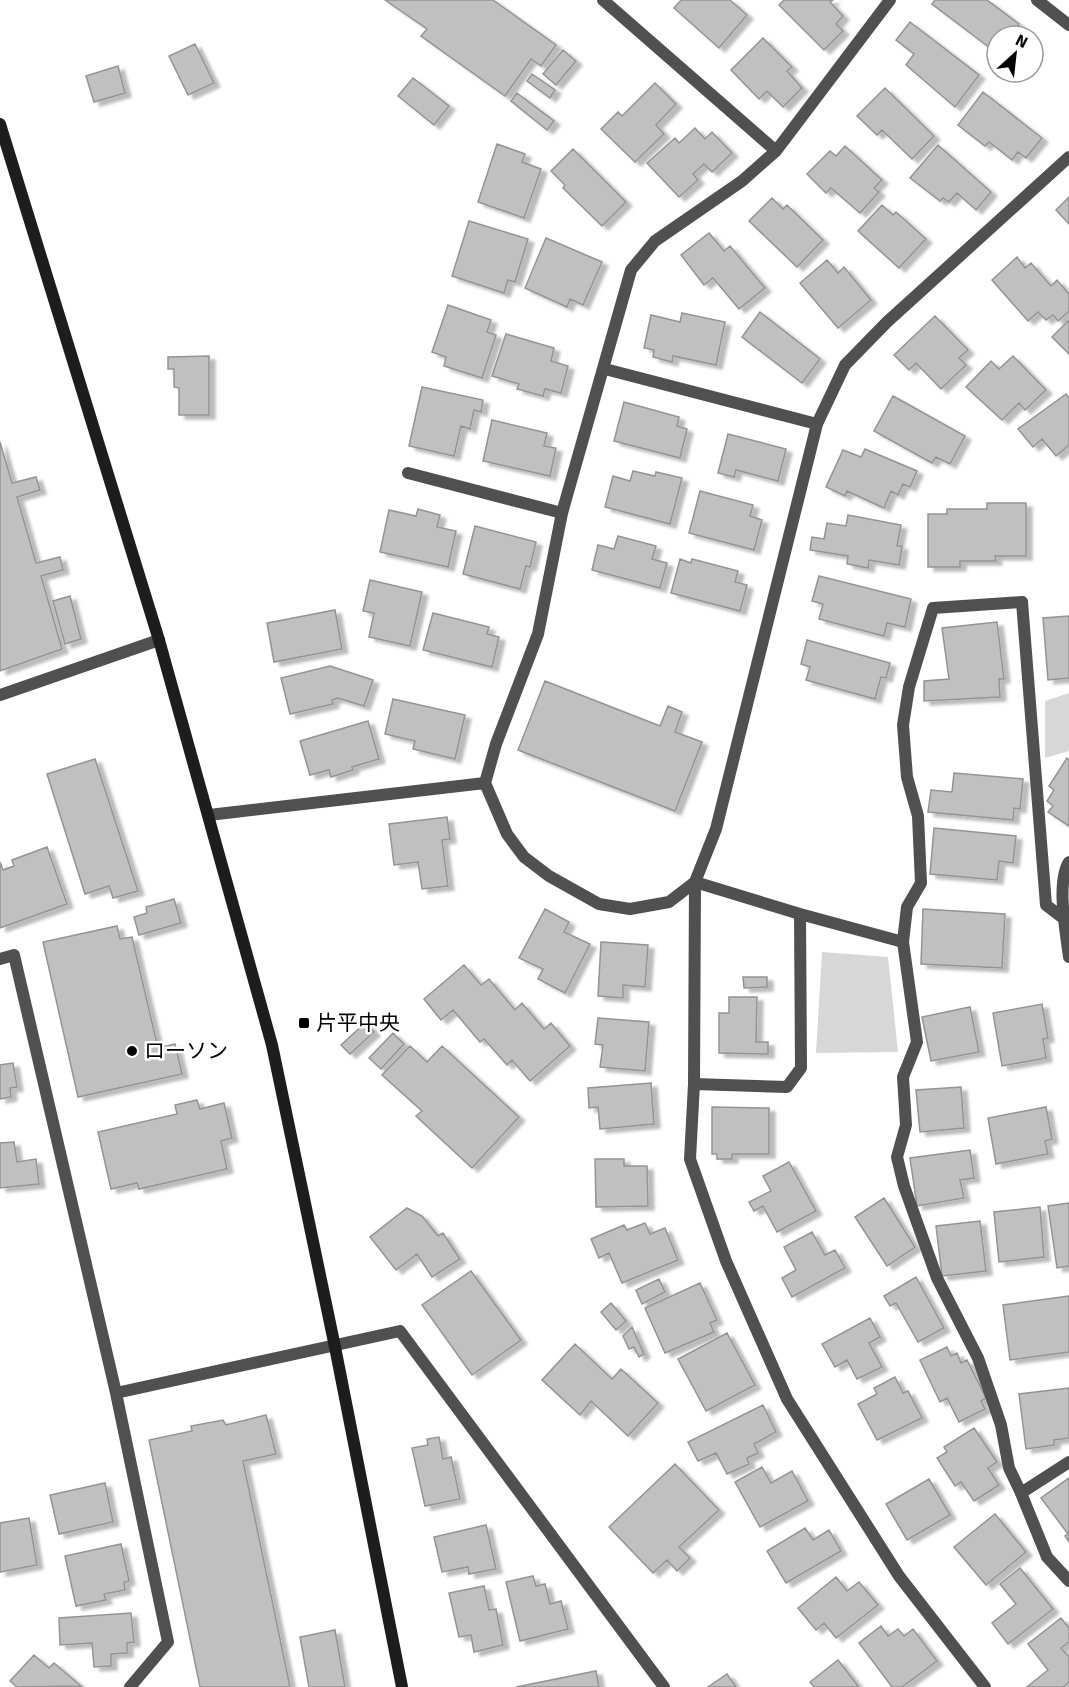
<svg xmlns="http://www.w3.org/2000/svg" width="1069" height="1687" font-family="Signika,'Noto Sans JP',sans-serif">
<style>
.green{fill:#d7d7d7}
.building{fill:#c0c0c0;stroke:#949494;stroke-width:1.5;filter:url(#shadow)}
.lines{fill:none;stroke-linecap:round;stroke-linejoin:round}
.lane{stroke:#505050;stroke-width:12}
.street{stroke:#505050;stroke-width:12}
.secondary{stroke:#1d1d1d;stroke-width:12}
.poi-dot{fill:#000;stroke:#fff;stroke-width:2}
.labels{text-anchor:middle;dominant-baseline:central;stroke-width:5;stroke-linejoin:round;paint-order:stroke}
.poi-label{font-size:21px;fill:#000;stroke:#fff;text-anchor:start}
</style>
<defs>
<filter id="shadow"><feDropShadow dx="6" dy="4" stdDeviation="1.5" flood-color="#0004"/></filter>
</defs>
<rect width="100%" height="100%" fill="#fff"/>
<path class="green" d="M1069,693v58l-24,7v-57z
M822,952l66,5 10,95 -82,1z"/>
<path class="building" d="M385,0h108l63,45 -15,21 -10,-7 -26,37 -84,-60 6,-7z
M681,0h49l17,15 -28,33 -45,-40z
M784,0h49l-3,2 13,14 -7,8 7,7 -19,19 -45,-45z
M935,0h52l32,24 -9,12h-13v11l-4,-3 -3,4 -58,-44z
M910,22l69,53 -24,32 -49,-42 8,-11 -18,-14z
M763,38l29,29 -5,4 15,17 -19,19 -16,-16 -8,8 -28,-29z
M195,44l19,39 -26,12 -19,-39z
M563,50l13,11 -20,24 -13,-11z
M118,66l7,27 -31,9 -8,-26z
M532,74l23,16 -5,8 -23,-17z
M413,78l36,28 -15,19 -36,-29z
M655,83l21,21 -20,21 8,9 -29,28 -34,-33 17,-17 4,4z
M885,88l49,48 -22,23 -30,-29 -5,5 -20,-19z
M983,92l59,46 -16,20 -8,-6 -6,8 -23,-18 -4,4 -27,-21z
M517,93l37,28 -7,9 -36,-29z
M695,128l10,11 7,-7 20,21 -20,19 -8,-8 -11,10 5,6 -19,17 -32,-34 28,-25 4,5z
M497,144l28,10 -3,8 19,7 -17,49 -46,-16z
M938,145l53,47 -15,18 -19,-17 -8,9 -6,-4 -3,3 -30,-23z
M845,146l37,34 -8,8 5,4 -19,21 -29,-25 -5,5 -19,-19 23,-23 6,5z
M573,149l53,53 -24,24 -39,-38 2,-3 -14,-14z
M1069,197v27l-13,-14z
M772,198l11,11 4,-4 36,35 -26,27 -48,-46z
M882,205l11,10 3,-3 30,27 -27,29 -41,-37z
M469,221l59,18 -13,43 -7,-2 -4,13 -52,-17z
M709,233l15,18 6,-5 35,42 -26,21 -26,-31 -9,7 -23,-30z
M546,238l56,24 -19,43 -13,-6 -3,8 -42,-19z
M1017,257l8,11 6,-5 20,23 6,-6 12,14v17l-11,10 -5,-6 -7,5 -8,-8 -10,9 -36,-41z
M827,260l11,13 6,-6 27,33 -33,28 -38,-45z
M448,305l43,15 -4,12 9,3 -14,43 -38,-12 2,-9 -14,-5z
M760,312l60,47 -18,24 -60,-46z
M682,313l43,9 -9,43 -43,-9 -1,6 -19,-5 1,-7 -10,-2 7,-33 29,7z
M935,316l33,34 -9,8 7,7 -25,24 -25,-26 -7,7 -15,-15z
M1069,320v34l-17,-17z
M506,334l48,14 -3,13 17,5 -7,27 -16,-4 -2,7 -26,-7 2,-5 -27,-8z
M209,356v59h-30v-27l-5,-1v-18h-6v-12z
M1013,356l33,34 -21,20 -6,-7 -17,17 -36,-33 25,-26 8,8z
M422,387l61,13 -2,12 -7,-2 -4,19 -9,-3 -7,30 -45,-10z
M1066,394l3,4v47l-13,11 -14,-17 -9,8 -15,-18z
M893,396l72,40 -15,28 -14,-7 -4,6 -58,-32z
M624,402l55,15 -2,9 10,3 -7,29 -66,-17z
M492,420l55,13 -3,13 12,2 -6,28 -67,-15z
M728,434l58,15 -8,32 -42,-11 -2,7 -16,-4z
M0,442l12,41 24,-6 4,13 -23,7 19,66 24,-6 3,13 -22,6 21,73 -62,22z
M865,449l52,22 -7,16 -7,-3 -5,11 -7,-4 -7,17 -37,-17 -2,5 -19,-9 17,-37 18,7z
M633,471l22,5 1,-4 26,6 -12,46 -65,-17 8,-31 17,5z
M700,491l53,14 -3,11 12,4 -8,30 -65,-17z
M987,503h39v53h-31l1,5h-36v6h-32v-53h19v-5h40z
M418,509l22,6 -3,12 19,4 -8,36 -68,-15 9,-42 27,6z
M848,515l53,10 -4,21h5l-3,19 -30,-5 -1,8 -21,-4 1,-8 -38,-6 2,-13 12,2 3,-16 19,3z
M475,526l61,16 -6,25 -4,-1 -6,23 -57,-15z
M618,536l38,10 -4,13 15,4 -7,25 -68,-18 6,-25 16,4z
M680,559l11,4 1,-4 46,12 -3,11 12,3 -7,26 -69,-18z
M819,576l92,23 -6,28 -18,-4 -3,13 -65,-17 4,-15 -11,-3z
M370,580l52,12 -12,54 -41,-9 5,-24 -11,-2z
M70,596l11,43 -16,5 -12,-43z
M335,610l7,39 -68,13 -7,-39z
M433,613l56,14 -2,7 12,3 -7,30 -69,-17z
M1069,616v62l-21,2 -5,-62z
M997,622l7,57h-5l1,18 -76,4v-20l25,-2 -7,-51z
M807,640l83,23 -4,15 -5,-1 -6,22 -69,-19 4,-13 -9,-3z
M330,666l43,14 -9,26 -26,-8 -6,2 1,4 -43,10 -9,-36z
M545,681l115,45 8,-20 14,6 -7,20 27,10 -27,69 -157,-61z
M393,699l72,16 -10,44 -42,-10 2,-8 -30,-7z
M368,721l11,38 -27,8 1,3 -22,7 -2,-7 -19,5 -10,-34z
M1067,758l2,2v66l-21,-14 5,-6 -6,-5 7,-11 -5,-4z
M95,759l43,132 -25,7 -4,-12 -24,8 -38,-120z
M954,773l69,6 -3,30 -6,-1 -1,12 -85,-8 3,-22 21,2z
M447,817l3,22 -8,1 6,46 -26,3 -4,-27 -24,3 -5,-41z
M934,828l82,8 -3,27 -14,-2 -2,19 -67,-6z
M47,847l20,57 -67,24v-66l3,8 11,-4 -2,-6z
M174,899l7,24 -42,12 -5,-18 13,-4 -1,-6z
M545,909l24,13 -5,10 26,12 -25,49 -27,-14 5,-10 -24,-11z
M923,909l82,5 -3,54 -81,-4z
M117,926l3,13 12,-2 26,111 17,-4 7,30 -104,23 -35,-155z
M601,942l47,3 -3,42 -22,-2v13l-25,-2z
M464,965l17,20 8,-6 26,31 7,-7 22,26 7,-6 19,23 -40,35 -18,-21 -5,5 -23,-26 -4,3 -27,-32 -12,10 -17,-21z
M743,977h24v10l-23,1z
M729,997h28l-1,45h12v12l-49,-1v-40h10z
M1042,1004l6,34 -5,1 3,19 -44,8 -9,-53z
M970,1007l9,45 -48,9 -9,-44z
M598,1018l51,4 -4,49 -45,-4 3,-22 -8,-1z
M366,1022l8,10 -24,22 -9,-9z
M393,1033l11,11 -23,25 -12,-11z
M410,1046l17,16 15,-16 77,71 -47,51 -56,-52 6,-5 -40,-36z
M13,1063l4,24 -7,1 1,9 -11,2v-34z
M651,1083l3,41 -54,5 -2,-22 -9,1 -1,-20z
M961,1087l3,41 -44,4 -4,-42z
M197,1100l3,9 24,-6 8,35 -11,3 6,28 -88,20 -2,-6 -26,6 -13,-57 79,-18 -2,-9z
M712,1107l57,1v46h-37v5h-15v-5h-5z
M1046,1107l6,32 -7,2 3,13 -52,10 -8,-46z
M14,1142l3,20 19,-3 3,25 -39,4v-45z
M970,1150l4,28 -14,2 4,18 -47,8 -7,-48z
M595,1159h29v7h23l1,40 -52,1z
M789,1162l27,49 -39,21 -14,-26 -9,5 -5,-9 22,-11 -8,-15z
M884,1198l31,49 -28,19 -32,-49z
M1069,1203v63l-12,2 -9,-62z
M1040,1207l4,50 -45,5 -5,-50z
M407,1208l15,8 16,20 5,-3 17,26 -28,18 -15,-23 -21,16 -26,-33z
M980,1221l6,50 -44,5 -6,-50z
M645,1223l5,11 15,-6 13,32 -56,23 -13,-30 -10,5 -8,-19 33,-14 3,5z
M812,1232l13,23 10,-5 10,18 -53,29 -10,-19 14,-8 -12,-23z
M471,1271l50,69 -49,35 -50,-70z
M916,1277l28,51 -26,14 -22,-39 -6,3 -6,-10z
M659,1279l6,13 -23,12 -6,-14z
M700,1283l17,37 -7,3 4,9 -49,21 -20,-45z
M1069,1296v56l-59,8 -7,-55z
M611,1303l15,18 -10,9 -15,-18z
M870,1318l10,19 -11,6 13,24 -25,12 -10,-19 -12,7 -13,-23z
M632,1327l12,27 -5,3 -5,-10 -5,2 -6,-13z
M727,1333l28,52 -49,26 -28,-52z
M575,1344l37,35 9,-10 37,34 -30,33 -37,-35 -11,14 -38,-35z
M947,1347l4,9 6,-3 4,10 6,-3 19,38 -5,3 4,8 -26,13 -12,-24 -7,4 -20,-42z
M895,1377l8,16 5,-2 14,27 -45,22 -19,-36 19,-10 -3,-6z
M1069,1388v50l-15,2v5l-28,4 -7,-55z
M763,1405l13,27 -22,12 4,9 -11,5 2,6 -22,10 -11,-21 -18,8 -10,-19z
M266,1415l10,39 -33,7 47,226h-90l-51,-247 43,-9 -1,-5 32,-6 3,5z
M974,1428l23,34 -9,6 11,17 -25,16 -13,-19 -6,4 -18,-28 10,-6 -3,-5z
M439,1437l4,22 8,-2 9,42 -35,7 -13,-58 16,-3 -1,-6z
M675,1464l44,46 -40,37 11,11 -13,13 -10,-11 -14,13 -44,-46z
M762,1467l9,16 21,-12 16,30 -48,26 -25,-45z
M1069,1478v64l-4,-6 3,-2 -27,-36z
M929,1479l21,36 -43,25 -21,-36z
M105,1483l8,39 -54,12 -9,-39z
M995,1514l31,38 -40,33 -32,-38z
M29,1518l8,47 -37,7v-49z
M486,1525l10,44 -27,5 -1,-7 -26,5 -8,-35z
M805,1528l8,12 16,-10 12,21 -55,32 -19,-32z
M121,1544l8,37 -5,1 1,8 -21,4 2,6 -30,6 -11,-50z
M1020,1568l33,41 -45,35 -16,-21 24,-19 -16,-20z
M533,1576l3,10 9,-2 5,20 11,-3 7,28 -48,12 -14,-59z
M836,1577l11,14 12,-9 19,23 -42,33 -12,-15 -8,7 -18,-22z
M484,1586l5,24 7,-1 7,36 -29,7 -3,-17 -12,2 -10,-44z
M131,1613l3,29 -7,1v10l-16,1v12l-17,1 -2,-24 -32,2 -1,-27z
M1061,1618l8,10v14l-8,6 8,9v25l-6,5h-36l21,-17 -20,-26z
M881,1626l7,10 10,-7 6,7 9,-7 24,32 -35,26h-10l-33,-44z
M335,1630l10,57h-36l-9,-50z
M34,1655l15,13 5,-5 27,23 -64,1 -7,-6z
M838,1660l21,27h-45l-4,-5z
M596,1671l3,16h-83z
M727,1674l9,13h-28z"/>
<g class="lines">
<path class="lane" d="M408,473l154,40
M1022,602l-89,6 -24,79 -6,38 4,52 11,39 3,67 -14,24 -4,35 14,100 -14,35 3,48 -9,32 7,29 33,92 41,80 23,67 8,43 12,25 48,-31"/>
<path class="street" d="M603,0l173,151
M1037,0l32,25
M605,369l212,55
M1022,602l24,303 17,13
M0,695l159,-55
M209,815l276,-32
M1069,862c-13,20 -3,71 0,95
M800,914l103,28
M0,959l14,-4 102,438 52,249 -38,45
M694,1084l93,3 14,-19 -1,-154 -105,-32 -26,20 -39,7 -31,-5 -50,-28 -25,-19 -17,-23 -22,-51 11,-39 42,-110 24,-121 69,-243 24,-29 87,-60 34,-30 114,-151
M116,1393l284,-62 264,356
M1021,1493l26,64 22,24
M985,1687l-86,-111 -112,-177 -61,-138 -36,-102 4,-75 1,-202 21,-53 101,-405 28,-59 42,-43 182,-165"/>
<path class="secondary" d="M0,124l159,516 113,405 63,302 67,340"/>
</g>
<g class="poi-dot">
<rect x="298" y="1017" width="12" height="12" rx="3"/>
<circle cx="132" cy="1051" r="6"/>
</g>
<g class="labels">
<g class="poi-label">
<text x="316" y="1023">片平中央</text>
<text x="144" y="1051">ローソン</text>
</g>
</g>
<g transform="translate(1015 54) rotate(27)"><circle r="28" fill="#ffffff" stroke="#999999" stroke-width="1.5"/>
<path d="M0-4.5L10 22L0 15L-10 22Z" fill="#000000"/>
<text y="-9" font-size="16" font-weight="bold" text-anchor="middle" fill="#000000">N</text>
</g>
</svg>
